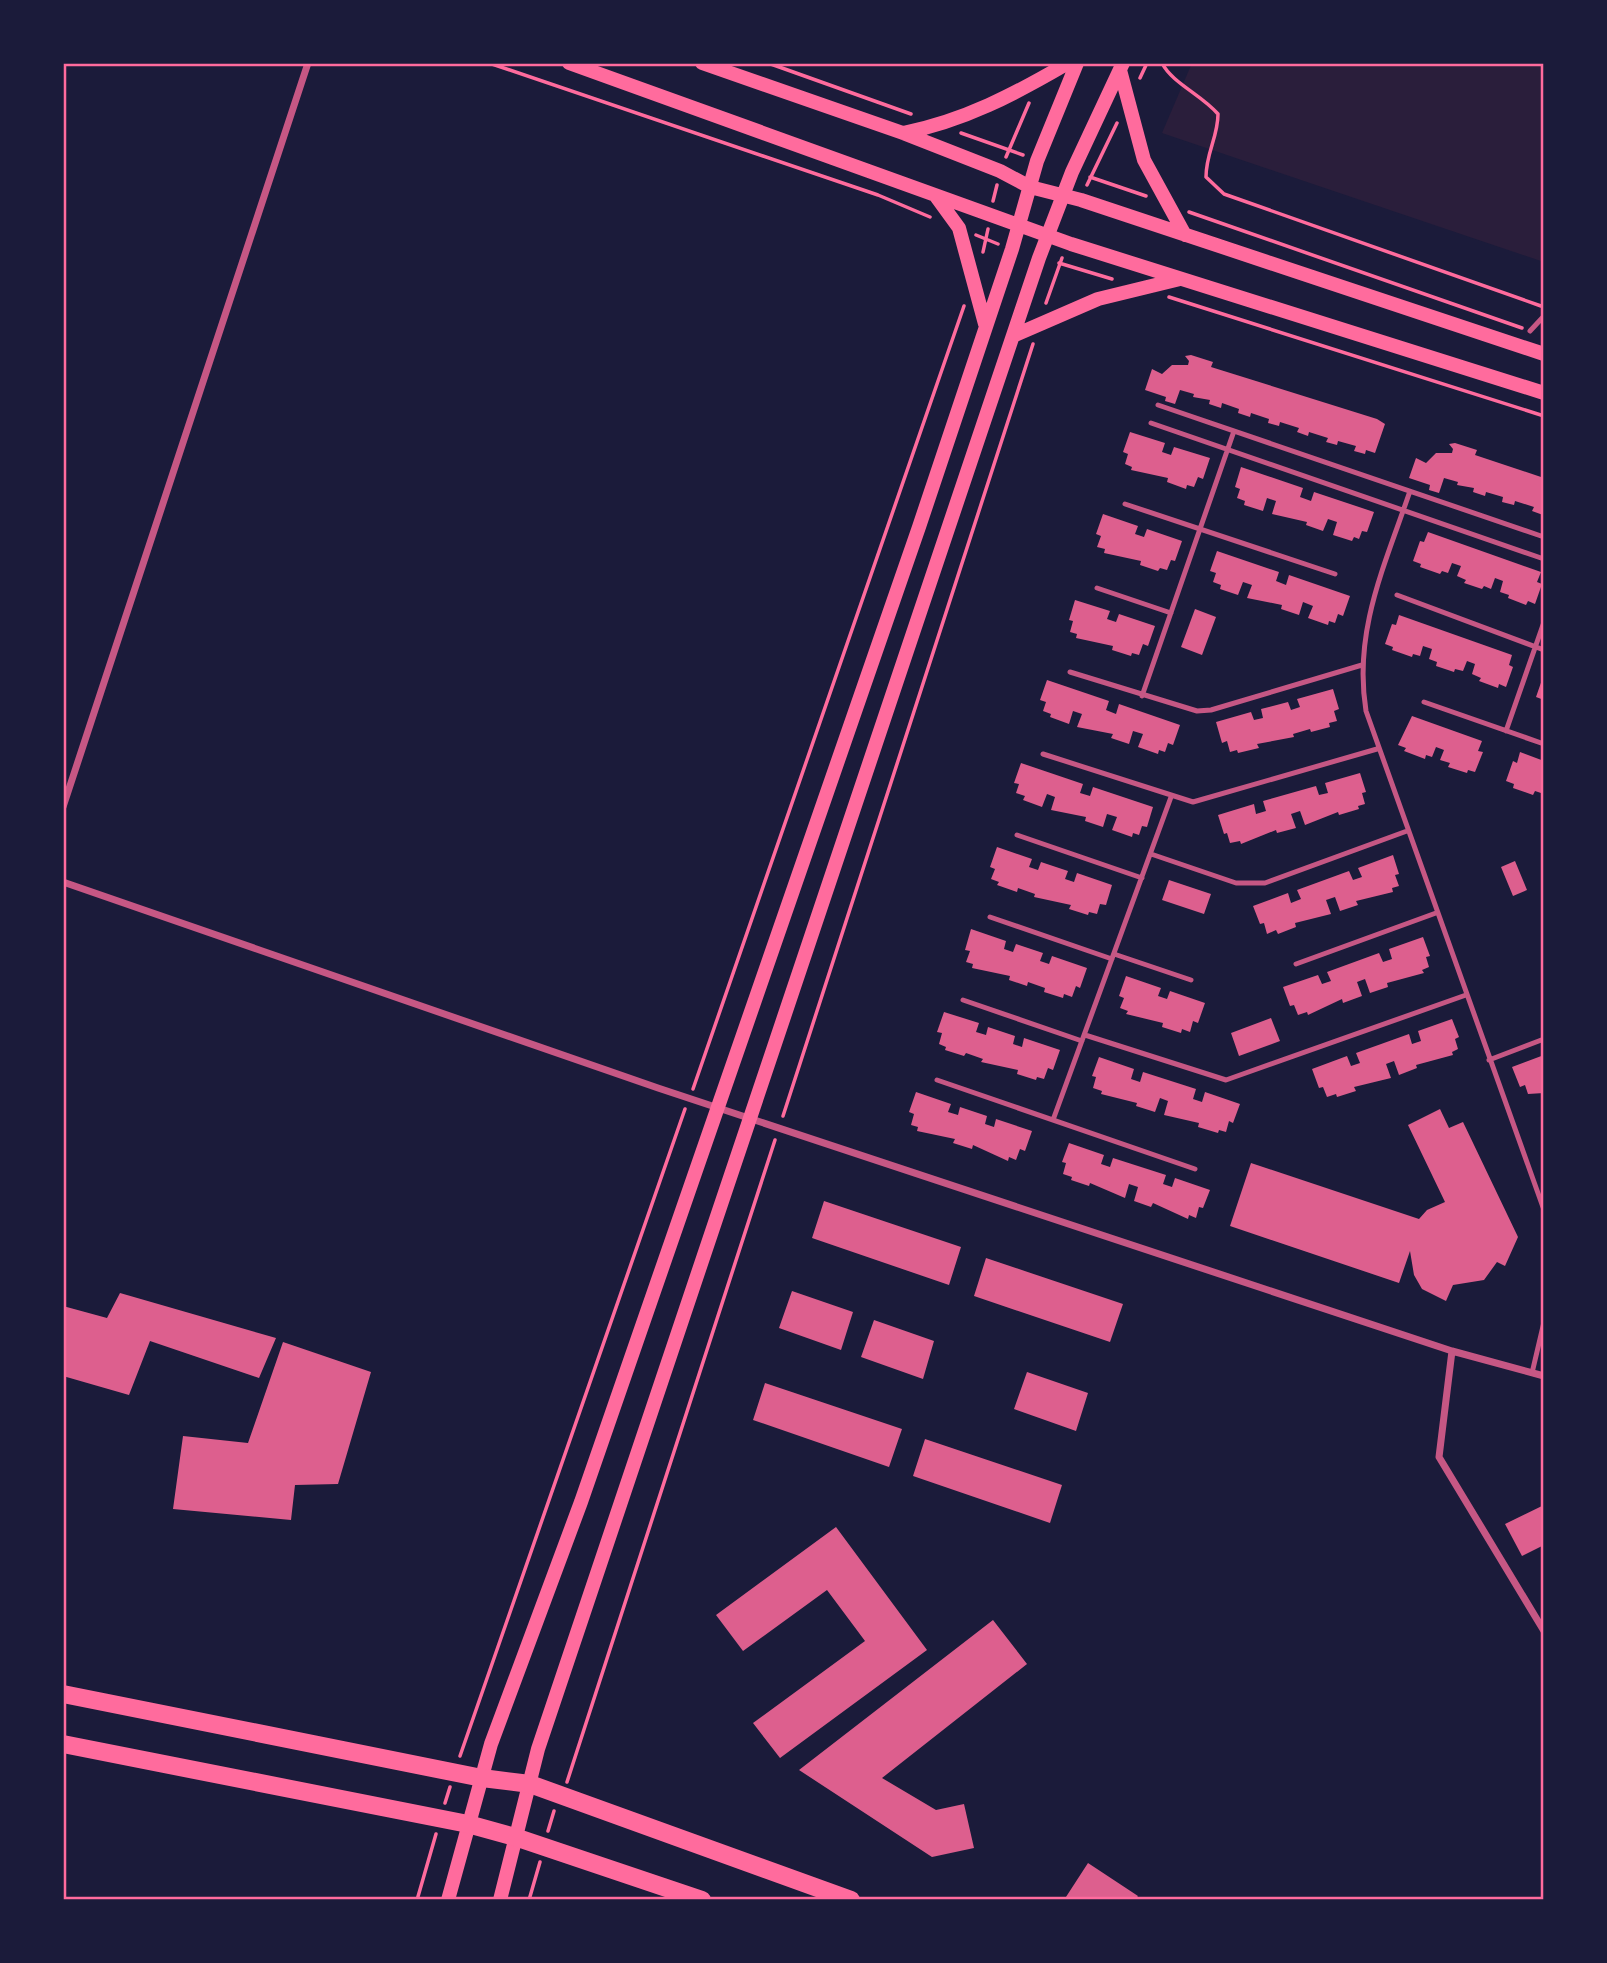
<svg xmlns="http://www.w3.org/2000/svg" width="1607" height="1963" font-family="'Asap Condensed',sans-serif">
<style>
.green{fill:#2a1e3b}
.building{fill:#dd5f8e}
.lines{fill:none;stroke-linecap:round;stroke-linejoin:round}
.path{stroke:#ff6b9d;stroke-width:3.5}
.service{stroke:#c65784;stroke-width:5}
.minor{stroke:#c65784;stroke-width:7}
.secondary{stroke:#ff6b9d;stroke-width:14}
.primary{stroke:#ff6b9d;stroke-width:18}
.neatline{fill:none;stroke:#ff6b9d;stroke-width:2.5}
</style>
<rect width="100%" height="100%" fill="#1b1b3a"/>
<path class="green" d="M1192,63h352v199l-382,-129z"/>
<path class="building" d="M1191,355l22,7 -2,5 166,52 8,5 -10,29 -9,-3 -1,4 -11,-3 2,-5 -18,-5 -1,4 -11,-3 2,-4 -19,-6 -1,4 -11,-4 2,-4 -19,-6 -1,4 -11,-3 1,-4 -18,-6 -1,4 -12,-4 1,-4 -17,-6 -1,5 -12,-4 1,-4 -17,-3 1,-3 -14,-4 -5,14 -10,-3 1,-4 -21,-7 7,-21 10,5 10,-9h16l1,-4 -4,-5z
M1130,432l35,11 -3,9 9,3 3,-8 36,11 -7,21 -5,-2 -4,10 -7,-2 -1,4 -19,-7 1,-4 -37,-8 1,-3 -7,-3 3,-10 -5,-2z
M1455,443l22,7 -2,5 69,23 -1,37 -11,-4 2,-4 -19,-6 -1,4 -12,-3 1,-5 -17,-5 -1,4 -12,-4 1,-4 -17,-3 1,-3 -14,-4 -5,15 -10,-3 1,-5 -21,-7 7,-20 10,5 10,-10h16l1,-4 -4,-5z
M1241,467l62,21 -3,9 11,4 3,-9 60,20 -7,20 -5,-1 -3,8 -5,-2 -2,4 -19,-6 4,-13 -9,-3 -5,12 -17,-6 1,-3 -35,-8 4,-13 -9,-3 -4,13 -19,-6 1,-4 -8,-3 3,-9 -5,-2z
M1103,514l35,12 -3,8 9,3 3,-8 35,12 -7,20 -4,-1 -4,10 -7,-2 -2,3 -18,-6 1,-4 -37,-8 1,-4 -8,-2 4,-11 -5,-2z
M1428,532l113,40 -4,10 5,2 -7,20 -7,-3 -2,4 -18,-7 1,-3 -9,-3 3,-11 -8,-3 -4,11 -7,-3 -2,3 -18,-6 2,-3 -9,-4 4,-10 -9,-3 -4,10 -6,-2 -2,3 -20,-7 1,-3 -8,-3 7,-20 4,1z
M1217,551l62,21 -3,9 10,4 3,-10 61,21 -7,20 -5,-2 -3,9 -6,-2 -1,4 -20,-7 5,-12 -10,-4 -4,13 -18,-6 1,-4 -35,-7 5,-13 -9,-3 -5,13 -18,-6 1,-4 -8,-3 3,-9 -6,-2z
M1075,600l35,11 -3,8 9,3 3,-8 36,12 -7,20 -5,-2 -4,11 -7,-2 -1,3 -19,-6 1,-4 -37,-8 1,-4 -7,-2 3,-11 -4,-1z
M1195,609l21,8 -14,38 -21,-8z
M1399,615l113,40 -3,10 4,2 -7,20 -7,-3 -1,4 -19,-7 2,-3 -9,-4 3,-10 -8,-3 -4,10 -8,-2 -1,3 -18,-6 1,-4 -8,-3 3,-10 -9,-3 -3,10 -7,-2 -1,3 -20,-7 1,-3 -8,-3 7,-20 4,1z
M1544,674v26l-8,-3z
M1047,680l62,21 -3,9 10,4 3,-10 61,21 -7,20 -5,-2 -3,9 -6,-2 -1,4 -20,-7 5,-13 -10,-3 -4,13 -18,-6 2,-4 -36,-7 5,-13 -9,-3 -4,13 -19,-7 1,-3 -8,-3 3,-9 -6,-2z
M1333,689l6,20 -5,2 3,10 -8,2 1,4 -19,5 -1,-3 -17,5 1,3 -37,7 2,4 -21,5 -1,-3 -7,2 -3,-11 -5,2 -6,-21 35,-10 3,8 9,-2 -2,-9 27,-7 3,8 9,-3 -3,-8z
M1412,716l70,25 -4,10 5,1 -8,20 -7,-2 -1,3 -19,-6 2,-4 -10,-3 4,-10 -8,-3 -4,10 -6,-2 -1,4 -21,-8 2,-3 -8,-3z
M1520,752l24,9 -3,32 -6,-2 -2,4 -20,-7 1,-4 -8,-3 7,-20 4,2z
M1021,763l62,21 -3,9 10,3 3,-9 60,20 -6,20 -5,-1 -3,9 -6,-2 -1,4 -20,-7 5,-13 -10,-3 -4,13 -18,-6 1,-4 -35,-7 4,-13 -8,-3 -5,13 -19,-7 2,-4 -9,-3 3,-9 -5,-1z
M1360,773l6,19 -4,1 3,11 -7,2 1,3 -20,6 -1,-3 -33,13 -5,-14 -9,3 5,14 -19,5 -1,-3 -35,14 -1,-3 -10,2 -3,-10 -3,1 -6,-19 36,-11 2,10 10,-3 -3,-10 53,-15 3,9 9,-2 -3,-10z
M997,847l35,12 -3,8 9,3 3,-8 27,9 -3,8 9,3 3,-9 35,12 -6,20 -6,-1 -3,10 -8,-2 -1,3 -19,-6 2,-4 -37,-8 1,-3 -17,-6 -1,4 -20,-7 2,-3 -8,-3 4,-10 -5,-2z
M1393,855l6,19 -4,1 4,11 -7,2 1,4 -37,9 2,4 -18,6 -5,-14 -9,3 5,14 -36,9 1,4 -18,7 -2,-4 -9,4 -3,-11 -4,1 -7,-18 35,-13 3,10 10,-4 -4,-9 52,-19 4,9 9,-3 -4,-9z
M1515,861l12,29 -14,6 -12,-29z
M1169,880l42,14 -7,20 -42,-14z
M971,929l35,12 -2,8 9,3 3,-8 27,9 -3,8 9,3 3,-8 35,12 -7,20 -4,-2 -4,11 -8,-3 -1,4 -19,-6 1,-4 -17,-6 -1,4 -18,-6 1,-4 -38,-8 1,-4 -7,-2 4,-11 -5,-1z
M1423,937l7,19 -4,1 3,10 -7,3 2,3 -37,10 1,4 -18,6 -5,-14 -8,3 5,14 -19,7 -1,-4 -34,16 -1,-3 -9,3 -4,-10 -4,1 -7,-19 35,-12 4,9 9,-3 -4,-9 52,-19 4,9 9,-3 -3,-10z
M1126,976l35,12 -3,8 9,3 3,-8 35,12 -7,20 -5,-2 -3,11 -8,-3 -1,4 -19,-6 1,-4 -37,-9 2,-3 -8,-3 4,-10 -5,-2z
M944,1012l35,11 -3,9 10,3 2,-8 27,9 -2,8 9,3 2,-9 36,12 -7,20 -5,-2 -4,11 -7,-2 -1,3 -19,-6 1,-4 -37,-8 2,-3 -17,-6 -2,3 -19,-6 1,-3 -7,-3 3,-11 -5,-1z
M1271,1018l9,23 -41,15 -8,-23z
M1452,1019l7,18 -4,2 3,10 -6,3 1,3 -37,10 1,3 -18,7 -5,-14 -8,3 5,14 -37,9 2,4 -19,6 -1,-3 -9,3 -4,-10 -4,1 -7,-19 35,-13 4,10 9,-3 -4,-10 53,-19 3,10 9,-3 -3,-10z
M1544,1055v38l-16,1 -3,-9 -5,2 -8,-20z
M1099,1057l35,12 -3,10 9,3 3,-10 53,17 -3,10 9,3 3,-10 35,12 -7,19 -4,-2 -3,11 -7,-2 -1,3 -20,-6 1,-4 -35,-8 4,-14 -8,-3 -5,14 -19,-6 1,-3 -36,-9 1,-3 -9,-3 3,-11 -4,-1z
M916,1092l35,12 -3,8 10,3 2,-8 27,9 -2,8 9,3 2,-8 36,12 -7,20 -5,-2 -4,11 -7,-3 -1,4 -35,-16 -1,4 -19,-6 2,-4 -38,-8 1,-4 -7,-2 3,-11 -5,-2z
M1440,1109l9,19 14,-6 55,115 -13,29 -8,-4 -13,18 -31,5 -7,16 -24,-12 -8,-14 -4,-24 -11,32 -169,-57 21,-63 168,56 8,-9 18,-8 -37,-77z
M1069,1143l35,12 -3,9 9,3 3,-9 53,17 -3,9 9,3 3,-9 35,12 -7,18 -4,-1 -3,11 -7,-3 -1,4 -35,-16 -2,4 -17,-6 4,-14 -9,-3 -4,14 -35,-15 -1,3 -18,-6 1,-3 -9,-3 3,-11 -4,-1z
M824,1201l137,46 -12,38 -137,-47z
M986,1258l137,46 -13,38 -136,-46z
M792,1291l61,21 -12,38 -62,-22z
M120,1293l156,45 -17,40 -109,-37 -21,54 -66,-19v-70l44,12z
M874,1320l60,21 -11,38 -62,-22z
M283,1342l88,30 -33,112 -43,1 -4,35 -118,-11 10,-73 65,7z
M1027,1372l61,21 -12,38 -62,-22z
M765,1383l137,46 -13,38 -136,-47z
M925,1439l137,46 -12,38 -137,-47z
M1544,1505v40l-22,11 -17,-32z
M836,1527l91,123 -147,108 -27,-35 112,-82 -38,-51 -84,61 -27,-36z
M993,1620l34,44 -145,114 54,32 28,-6 10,44 -42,9 -133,-87z
M1088,1863l50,33 -3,4h-71z"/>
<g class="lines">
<path class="path" d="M489,63l389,132 52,22
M768,63l143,51
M1162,63c10,20 40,32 56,51 0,23 -12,39 -12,63l18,17 317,112
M1140,78l7,-15
M961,133l62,22
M1006,157l23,-54
M1090,177l56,19
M1087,185l30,-62
M993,201l4,-16
M1189,212l333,116
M976,235l22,9
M983,252l5,-23
M1059,263l53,16
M1169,297l375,119
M1046,303l16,-45
M693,1089l271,-783
M783,1116l250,-772
M460,1756l225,-647
M567,1782l208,-642
M445,1803l5,-16
M548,1831l6,-20
M417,1900l19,-66
M529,1900l11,-38"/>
<path class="service" d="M1530,331l14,-15
M1158,405l386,132
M1151,423l393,136
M1410,491c-25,74 -57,140 -44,220l178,499
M1125,504l210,70
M1097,588l74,25
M1397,595l147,55
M1070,672l127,39 14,-1 151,-45
M1142,696l92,-265
M1424,702l120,42
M1506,731l38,-109
M1043,754l150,48 184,-53
M1017,835l125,43
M1151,854l85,29h29l142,-52
M990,917l122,42
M1114,954l77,26
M1296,964l140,-51
M963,1000l119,41
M1085,1035l141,45 240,-85
M1489,1060l55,-21
M937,1080l258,89
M1053,1120l118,-323
M1532,1373l12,-51"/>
<path class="minor" d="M63,807l245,-744
M63,882l595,206 794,263 92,25
M1452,1351l-13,106 105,174"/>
<path class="secondary" d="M569,63l502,181 473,149
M702,63l201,70 97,38 30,16 51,13 463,154
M1120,70l24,90 41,75
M903,133c61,-12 112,-39 165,-70
M935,195l24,33 26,96
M1013,336l85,-37 82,-20
M448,1900l43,-156 90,-242 338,-975 93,-278 25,-88 40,-98
M500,1900l38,-151 501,-1491 33,-86 51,-109"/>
<path class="primary" d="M63,1694l419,84 48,6 321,116
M63,1744l405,80 47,13 187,63"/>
</g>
<rect width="1607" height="1963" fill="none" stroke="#1b1b3a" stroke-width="130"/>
<rect x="65" y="65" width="1477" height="1833" class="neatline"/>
</svg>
